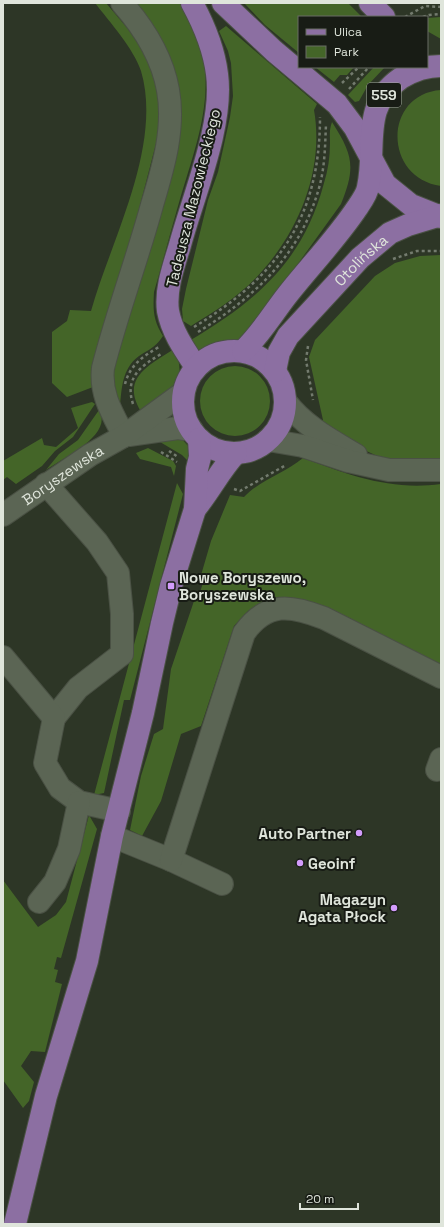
<svg xmlns="http://www.w3.org/2000/svg" width="444" height="1227" font-family="'Space Grotesk',sans-serif">
<style>
.green{fill:#446528}
.lines{fill:none;stroke-linecap:round;stroke-linejoin:round}
.minor-casing{stroke:#4a5144;stroke-width:24}
.major-casing{stroke:#4a5144;stroke-width:24}
.path{stroke:#737b6e;stroke-width:2.5;stroke-dasharray:3 3;stroke-linecap:butt}
.minor{stroke:#5b6554;stroke-width:22}
.major{stroke:#8c6fa2;stroke-width:22}
.poi-dot{fill:#d39cfc;stroke:#181c15;stroke-width:1.5}
.labels{text-anchor:middle;dominant-baseline:central;stroke-width:4;stroke-linejoin:round;paint-order:stroke}
.shield{fill:#181c15;stroke:#a3a9a0;stroke-width:1}
.shield-label{font-size:14px;font-weight:bold;fill:#dfe5db}
.street-label{font-size:15px;fill:#dfe5db;stroke:#181c15}
.poi-label{font-size:15px;font-weight:bold;fill:#dfe5db;stroke:#181c15;text-anchor:start}
</style>
<rect width="100%" height="100%" fill="#2d3626"/>
<path class="green" d="M95,3h11l22,26 17,25 10,25 5,23 -1,30 -22,85 -38,125 -6,45 -26,10 -15,-14v-51l15,-11 3,-11 21,1c20,-71 72,-166 50,-240 -7,-22 -32,-50 -46,-68z
M130,3h50c11,21 23,44 25,68 4,43 -13,87 -25,128 -9,31 -17,62 -26,93 -1,18 -1,28 9,44 -5,8 -12,13 -21,18 -19,12 -20,30 -22,52l-6,-16 -2,-24 64,-219z
M244,3h104l14,14h-63v36l-34,-28z
M441,17v22l-14,-8v-13z
M226,26l91,78 -3,6c10,57 -13,117 -51,160 -20,24 -46,40 -72,56l-8,-5 -1,-12 4,-20 22,-89 10,-28 12,-55 3,-21 -2,-33 -3,-12 -9,-20z
M315,67h39l-7,8h-7l-6,7z
M374,67h11l-17,18 -9,16 -4,1 -7,-7z
M441,90v96c-58,-8 -58,-92 0,-96z
M332,122c21,33 24,45 9,82l-98,136c-16,6 -31,4 -45,14l-9,-13c67,-40 114,-79 135,-158 4,-13 6,-26 6,-40 0,-7 -1,-13 2,-21z
M441,255v207l-53,-1 -28,-13 -39,-24 2,-4 -14,-63 6,-17 60,-64 20,-13 25,-7z
M174,349c16,31 -5,52 -34,61 -19,-33 10,-45 34,-61z
M200 401a35 35 0 1 1 70 0a35 35 0 1 1-70 0Z
M92,402l3,2 -22,33 -18,14 -13,15 -26,18 -9,-7 -4,3v-19l39,-23 2,7 12,2 22,-19 -7,-20z
M99,410c15,25 -36,48 -53,60l13,-16 19,-14z
M180,437l9,10 1,16 -8,-8 -27,-16z
M148,448l25,13 3,5 -2,10 -3,-9 -31,-8 -4,-6z
M303,458c46,17 88,33 138,26v180l-133,-63 -33,-2 -13,4 -14,8 -14,15 -33,100 -20,8 -20,67 -19,35 -12,-6 11,-54 13,-42 9,-5 8,-60 25,-74h3l4,-12 -4,-1 12,-41 19,-46 14,2c16,-17 41,-24 59,-39z
M177,483l6,11 -53,206h-6l-20,93 -10,2z
M89,815l8,14 -36,129 -4,-1 -3,12 4,1 -3,12 7,2 -17,68 -14,-1 -10,15 13,16 -5,19 -6,7 -20,-28v-200l35,47 18,-12 10,-13z"/>
<g class="lines">
<defs>
<g id="minor">
<path d="M122,3c22,25 40,53 46,87 7,39 -5,78 -16,115 -15,55 -35,108 -49,163 -3,26 9,45 21,68"/>
<path d="M286,402c18,24 45,38 70,53"/>
<path d="M129,435l49,-7 14,2"/>
<path d="M268,440l35,6 45,15 41,9h52"/>
<path d="M46,484l51,58 21,31 4,41v40l-44,34 -24,30"/>
<path id="s1" d="M3,515l87,-60 34,-19 60,-44"/>
<path d="M3,657l51,61 -9,45 15,25 19,14 40,9"/>
<path d="M437,770l4,-11"/>
<path d="M112,836l59,24 51,24"/>
<path d="M171,860l73,-227c23,-32 47,-28 80,-15l117,59"/>
<path d="M39,902l16,-20 14,-33 10,-47"/>
</g>
<g id="major">
<path d="M192,3c12,22 22,47 25,71 7,51 -24,122 -37,171 -6,20 -15,44 -12,66 4,21 16,38 28,56"/>
<path d="M223,3l51,48 63,53 18,24 30,56 26,21 30,12"/>
<path d="M370,3l14,14"/>
<circle cx="234" cy="402" r="51"/>
<path d="M243,351c18,-17 30,-38 45,-57 23,-29 49,-56 69,-86 4,-6 10,-14 11,-21 9,-40 -8,-81 33,-109 13,-8 25,-12 40,-12"/>
<path id="s2" d="M275,371l4,-19 9,-16 72,-78 30,-25 18,-8 33,-10"/>
<path d="M195,509c15,-18 25,-39 41,-56"/>
<path d="M15,1224l31,-128 41,-135 25,-125 31,-123 19,-90 9,-37 24,-77 2,-40 3,-12 -1,-18"/>
</g>
</defs>
<use href="#minor" class="minor-casing"/>
<use href="#major" class="major-casing"/>
<path class="path" d="M405,17l20,-11 16,1
M423,17l6,-2 12,-1
M342,83l17,-16
M349,89l20,-22
M393,259l24,-8h24
M194,327c84,-51 126,-109 126,-210
M198,332c58,-36 102,-77 121,-144 6,-21 6,-42 7,-64
M308,346l-2,14 7,40
M125,384c5,-19 17,-27 34,-37
M133,404c-9,-27 9,-39 30,-51
M169,451l9,6
M161,452l16,10
M234,489l6,2 46,-26"/>
<use href="#minor" class="minor"/>
<use href="#major" class="major"/>
</g>
<g class="poi-dot">
<rect x="167" y="582" width="8" height="8" rx="2"/>
<circle cx="359" cy="833" r="4"/>
<circle cx="300" cy="863" r="4"/>
<circle cx="394" cy="908" r="4"/>
</g>
<g class="labels">
<rect class="shield" x="367" y="83" width="34" height="24" rx="3"/>
<g class="shield-label">
<text x="384" y="95">559</text>
</g>
<g class="street-label">
<text transform="translate(193 198) rotate(-76)">Tadeusza Mazowieckiego</text>
<text stroke="none"><textPath href="#s2" startOffset="143">Otolińska</textPath></text>
<text stroke="none"><textPath href="#s1" startOffset="72">Boryszewska</textPath></text>
</g>
<g class="poi-label">
<text x="179" y="577">Nowe Boryszewo,<tspan x="179" dy="17">Boryszewska</tspan></text>
<text x="351" y="833" text-anchor="end">Auto Partner</text>
<text x="308" y="863">Geoinf</text>
<text x="386" y="899" text-anchor="end">Magazyn<tspan x="386" dy="17">Agata Płock</tspan></text>
</g>
</g>
<rect width="444" height="1227" fill="none" stroke="#dfe5db" stroke-width="8"/>
<rect x="298" y="16" width="130" height="52" fill="#181c15" stroke="#686c64"/>
<rect x="306" y="29" width="20" height="6" fill="#8c6fa2" stroke="#686c64"/>
<text x="334" y="36" font-size="12" fill="#dfe5db">Ulica</text>
<rect x="306" y="46" width="20" height="12" fill="#446528" stroke="#686c64"/>
<text x="334" y="56" font-size="12" fill="#dfe5db">Park</text>
<path d="M300 1203v6h58v-6" fill="none" stroke="#dfe5db" stroke-width="2"/>
<text x="306" y="1203" font-size="12" fill="#dfe5db" stroke="#181c15" stroke-width="3" paint-order="stroke">20 m</text>
</svg>
